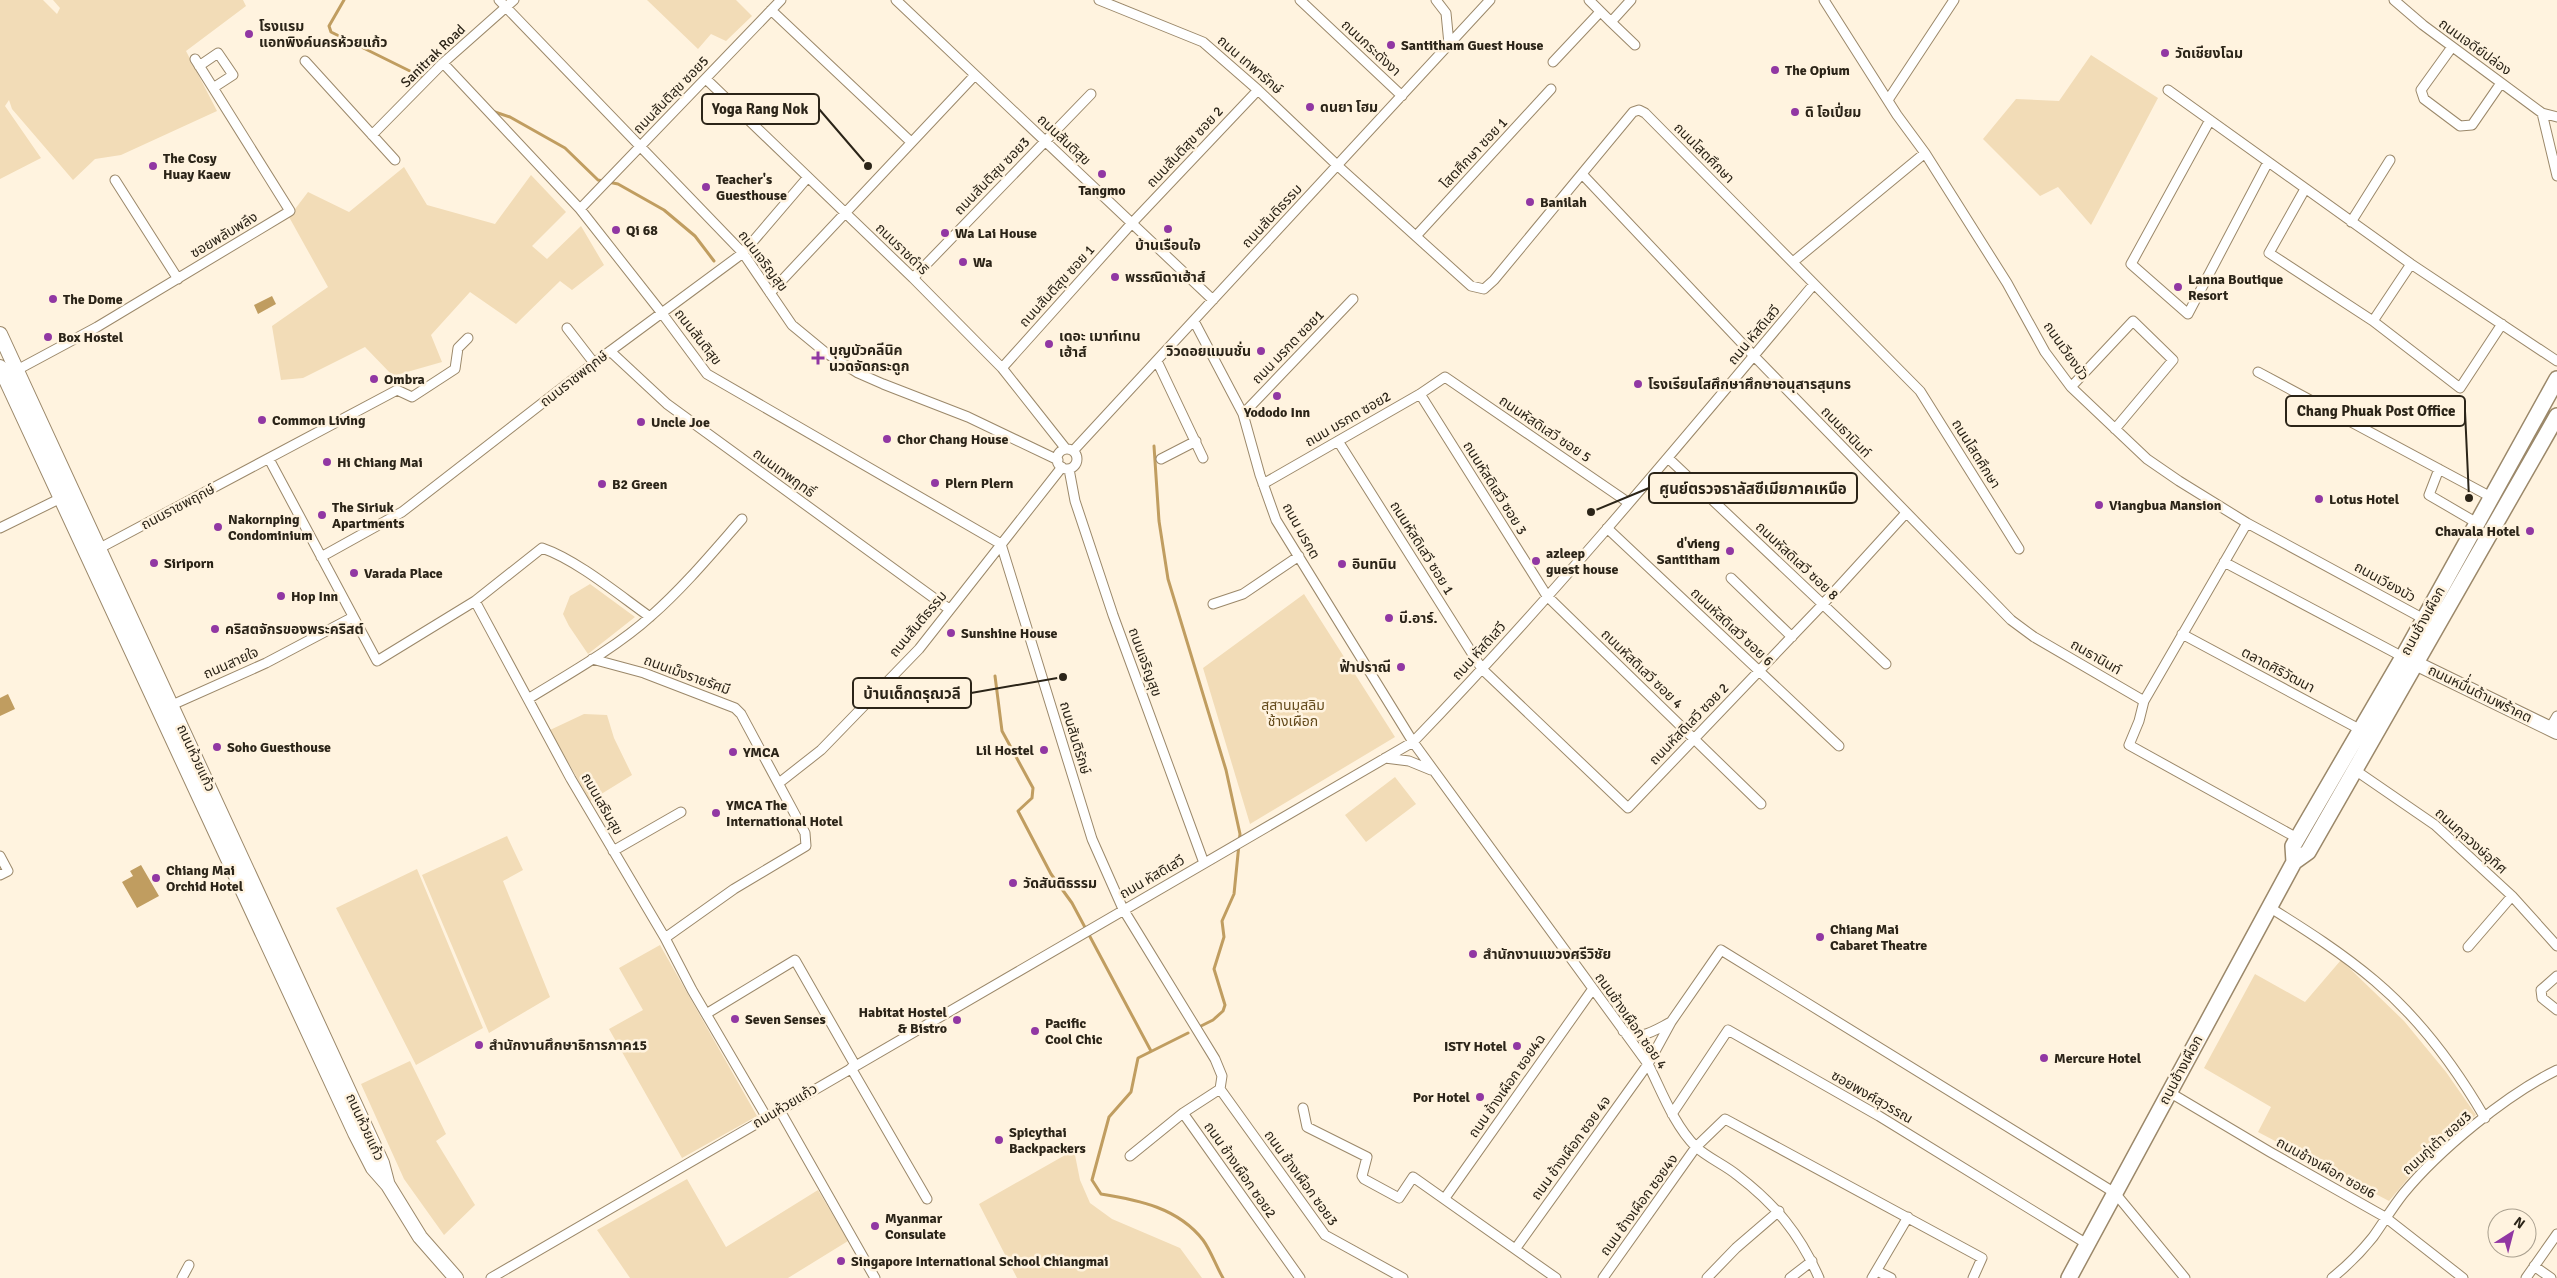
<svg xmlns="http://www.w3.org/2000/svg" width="2557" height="1278" font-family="Signika,'Noto Sans Thai',sans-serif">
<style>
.green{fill:#f2dcb7}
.water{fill:#c09d60}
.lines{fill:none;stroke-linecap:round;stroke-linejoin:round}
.stream{stroke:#c09d60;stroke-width:3}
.street-casing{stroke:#9b886a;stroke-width:11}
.secondary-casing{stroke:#9b886a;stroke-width:16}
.primary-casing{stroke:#9b886a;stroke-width:18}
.street{stroke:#fff;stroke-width:9}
.secondary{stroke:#fff;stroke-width:14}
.primary{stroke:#fff;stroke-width:15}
.poi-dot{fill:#9137a3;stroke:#fff3df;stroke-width:2}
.labels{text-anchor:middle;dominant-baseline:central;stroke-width:5;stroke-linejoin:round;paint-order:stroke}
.poi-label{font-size:14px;font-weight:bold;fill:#2b2418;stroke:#fff3df;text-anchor:start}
.street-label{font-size:14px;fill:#2b2418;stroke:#fff3df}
.park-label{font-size:14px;fill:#644b1c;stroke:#fff3df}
.leader{fill:none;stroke:#2b2418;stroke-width:2}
.callout-dot{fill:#2b2418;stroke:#fff3df;stroke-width:2}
.callout{fill:#fff3df;stroke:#2b2418;stroke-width:2}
.callout-label{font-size:15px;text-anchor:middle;font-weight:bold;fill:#2b2418}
</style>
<rect width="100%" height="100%" fill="#fff3df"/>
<path class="green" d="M0,0h43l14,14 3,-6 -7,-8h190l3,6 -60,45 31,60 -96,44 -26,4 -22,21 -61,-71 -3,-9 -4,6 36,52 -41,21z
M647,0h89l16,16 -26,25 -15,-7 -13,15z
M2091,55l67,43 -67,127 -33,-38 -18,9 -57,-57 33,-40 43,2z
M404,167l23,38 68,19 36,-49 35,37 -34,34 15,13 34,-33 23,39 -32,25 -12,-9 -44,43 -46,-32 -39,43 11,27 -49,14 -28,-29 -62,31 -22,2 -9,-54 56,-39 -39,-70 19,-25 41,20z
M590,584l45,33 -47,37 -19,-28 -6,-12 7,-18z
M1304,594l91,143 -145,87 -47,-156z
M584,714l23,1 7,23 18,37 -42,26 -40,-71z
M1395,777l21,27 -50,38 -21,-27z
M507,836l16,34 -20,11 47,116 -61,36 -67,-158z
M417,869l66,159 -67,37 -80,-157z
M660,945l97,171 -75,42 -73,-129 34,-19 -24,-42z
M2341,960l63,61 42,51 30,43 -49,41 -38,45 -131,-69 13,-25 -67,-39 51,-94 50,28z
M410,1061l36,73 -10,7 39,64 -31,30 -40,-56 -43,-95z
M1074,1150l6,30 10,23 22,16 68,29 22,30h-185l-38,-74z
M687,1179l39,68 92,-57 30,51 -60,37h-158l-33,-48z"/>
<path class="water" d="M272,296l4,8 -18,10 -4,-9z
M8,694l7,15 -15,7v-18z
M141,865l18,31 -22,12 -15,-26 11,-6 -3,-5z"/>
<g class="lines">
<path class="stream" d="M344,0l-15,26 2,6 93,46
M492,111l18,6 55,31 33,32 20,4 46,26 31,26 19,25
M1154,446l5,75 9,58 58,191 14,64 -6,60 -12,27 2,16 -10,32 11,36 -2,6 -10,9 -12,6
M995,676l7,55 31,57 -1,10 -14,13 33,63 21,29 79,148
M1188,1033l-50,25 -7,34 -22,25 -17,63 9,14c38,6 77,14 102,46 8,11 13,26 20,38"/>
<defs>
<path id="street" d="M499,0l244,253 49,72 34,28 32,20 25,11 85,33 90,43
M896,0l317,300
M1099,0l104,42 55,48 80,76 133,120 13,3 10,-9 139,-168 6,-2 6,3 275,278 99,158
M1300,0l102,96
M1436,0l10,13 3,31
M1589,0l22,22 20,-22
M1824,0l73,115 28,38 82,130 38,69 26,35 76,72 32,22 68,42 177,96
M2394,0l29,25 119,88 15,4
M771,10l140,132
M1611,22l24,23
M2452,47l-31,43 3,9 36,27 12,-1 29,-42
M305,61l90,99
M1553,62l47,-50
M443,63l137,146 81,103 46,62 294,170 91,295 31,70 92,150 7,17 -2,13
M199,66l19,-13 15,22 -20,13
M706,79l207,199 89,90 64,81
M2168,90l243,174 146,97
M1888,100l66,-100
M2542,113l15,63
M2210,120l-79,144 57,50 80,-152
M372,135l71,-72 71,-63
M1582,174l172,182 257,264 23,17 110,64
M115,180l63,99
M2305,189l-36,64 104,68 87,67 42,-64
M580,209l201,-209
M2351,222l39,-62
M1416,236l135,-147
M1793,262l132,-109
M913,278l178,-184
M770,293l205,-218
M1194,321l49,93 17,61 16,45 137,222 235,322c14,28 26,61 48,83 12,11 29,18 41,28 38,29 63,59 82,103
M2373,321l38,-57
M567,328l27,35
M610,351l57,53 282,205
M1157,361l46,97
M1002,368l130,-145 126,-133
M17,370l80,-43 193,-116 -95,-152
M2258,372l233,125
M2071,387l62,-66 40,39 -58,69
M1420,394l127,202 214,208
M1243,414l110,-115
M1338,441l144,228 146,139 195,-204 83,-91
M1057 459a10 10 0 1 1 20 0a10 10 0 1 1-20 0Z
M1073,451l417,-451
M1668,458l218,206
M269,459l108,202 98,-60 67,-53c35,12 77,47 108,69
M1161,459l35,-18
M1069,469l6,32 38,114 91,248
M2439,469l-10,26 48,28
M1263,484l157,-90 25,-17 184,126
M2247,523l-103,178 -5,20 -10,24 168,93
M0,528l61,-30
M1607,528l232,218
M100,548l297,-158 15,7 43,-28 3,-21 10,-10
M321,557l81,-45 192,-149 149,-110 65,-76
M2224,562l179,95
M1731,578l61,59
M475,601l96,178 94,159 27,52 75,128
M1213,604l30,-10 56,-38
M2182,634l179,96
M592,659l52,14 91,35 6,6 64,119 1,13 -72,43 -69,49
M528,699c39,-24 89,-52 123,-83 33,-29 62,-64 91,-97
M172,705l94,-42 87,-46
M2550,728l7,-12
M1385,758l24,3 22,9
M2355,770l80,55 77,71 45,50
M779,783l42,-33 98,-101 143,-182
M613,851l68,-39
M0,856l8,15 -8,4
M2269,907c37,23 73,46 106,74 45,38 81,87 110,137
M2468,947l44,-51
M2557,976l-16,14 1,8 15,12
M706,1014l89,-54 60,105
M1623,1031c16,11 32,-1 48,-9
M851,1068l76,131
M1220,1089l105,146 78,43
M1220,1089l-37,24 117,165
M2169,1092l101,60 115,65 78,61
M1303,1108l4,19 60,30 -5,19 2,3 35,19 14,-21 143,101
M779,1109l96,169
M1672,1114l56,-84 151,86 208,128
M1130,1156l53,-43
M1445,1198l147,-208
M1516,1248l132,-184 23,-42 50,-72 394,243 70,85
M2534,1266l17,12
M1877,1271l14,7
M182,1278l7,-13
M491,1278l922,-536c141,-146 271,-303 401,-458
M1603,1278l93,-131 29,-28 257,139 -9,20
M1707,1278l29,-30 43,-37
M1790,1278l22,-17
M1872,1278l36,-61
M2332,1278c15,-12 29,-26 41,-41 10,-14 19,-29 30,-43 36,-44 103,-99 154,-124
M2526,1278l31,-44"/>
<path id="secondary" d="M0,334l382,829 5,19
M0,367l355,766 18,35 15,17 32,52 36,41
M2407,659l150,73"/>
<path id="primary" d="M2294,862l-1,-16 110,-189 154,-278
M2069,1278l225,-416 14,-10 249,-436"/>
</defs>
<use href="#street" class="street-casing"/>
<use href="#secondary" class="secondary-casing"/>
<use href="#primary" class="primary-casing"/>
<use href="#street" class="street"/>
<use href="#secondary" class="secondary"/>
<use href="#primary" class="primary"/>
</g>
<g class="poi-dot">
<circle cx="249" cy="34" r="5"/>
<circle cx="1391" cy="45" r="5"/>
<circle cx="2165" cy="53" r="5"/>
<circle cx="1775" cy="70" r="5"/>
<circle cx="1310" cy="107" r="5"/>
<circle cx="1795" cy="112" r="5"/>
<circle cx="153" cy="166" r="5"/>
<circle cx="1102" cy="174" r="5"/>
<circle cx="706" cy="187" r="5"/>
<circle cx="1530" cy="202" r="5"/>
<circle cx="1168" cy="229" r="5"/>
<circle cx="616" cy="230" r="5"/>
<circle cx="945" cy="233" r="5"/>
<circle cx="963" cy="262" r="5"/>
<circle cx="1115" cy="277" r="5"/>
<circle cx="2178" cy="287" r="5"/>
<circle cx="53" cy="299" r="5"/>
<circle cx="48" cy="337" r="5"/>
<circle cx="1049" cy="344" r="5"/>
<circle cx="1261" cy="351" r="5"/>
<path d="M815.5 350.5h5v5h5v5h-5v5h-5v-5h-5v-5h5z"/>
<circle cx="374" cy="379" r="5"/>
<circle cx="1638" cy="384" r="5"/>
<circle cx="1277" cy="396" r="5"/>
<circle cx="262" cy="420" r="5"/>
<circle cx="641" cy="422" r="5"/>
<circle cx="887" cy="439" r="5"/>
<circle cx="327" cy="462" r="5"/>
<circle cx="935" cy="483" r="5"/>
<circle cx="602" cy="484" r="5"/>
<circle cx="2319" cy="499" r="5"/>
<circle cx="2099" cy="505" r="5"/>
<circle cx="322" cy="515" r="5"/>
<circle cx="218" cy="527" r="5"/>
<circle cx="2530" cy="531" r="5"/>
<circle cx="1730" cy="551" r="5"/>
<circle cx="1536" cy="561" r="5"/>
<circle cx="154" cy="563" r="5"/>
<circle cx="1342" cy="564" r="5"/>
<circle cx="354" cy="573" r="5"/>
<circle cx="281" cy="596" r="5"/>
<circle cx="1389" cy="618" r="5"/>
<circle cx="215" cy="629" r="5"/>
<circle cx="951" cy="633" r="5"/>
<circle cx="1401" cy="667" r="5"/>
<circle cx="217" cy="747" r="5"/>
<circle cx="1044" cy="750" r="5"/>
<circle cx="733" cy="752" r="5"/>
<circle cx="716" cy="813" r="5"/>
<circle cx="156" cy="878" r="5"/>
<circle cx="1013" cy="883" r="5"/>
<circle cx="1820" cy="937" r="5"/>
<circle cx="1473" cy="954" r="5"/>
<circle cx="735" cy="1019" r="5"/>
<circle cx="957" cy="1020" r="5"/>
<circle cx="1035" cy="1031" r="5"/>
<circle cx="479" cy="1045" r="5"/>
<circle cx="1517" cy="1046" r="5"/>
<circle cx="2044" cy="1058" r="5"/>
<circle cx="1480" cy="1097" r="5"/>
<circle cx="999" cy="1140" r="5"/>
<circle cx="875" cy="1226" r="5"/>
<circle cx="841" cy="1261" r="5"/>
</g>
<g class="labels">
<g class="poi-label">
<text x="259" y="26">โรงแรม<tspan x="259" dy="16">แอทพิงค์นครห้วยแก้ว</tspan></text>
<text x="1401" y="45">Santitham Guest House</text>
<text x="2175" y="53">วัดเชียงโฉม</text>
<text x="1785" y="70">The Opium</text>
<text x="1320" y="107">ดนยา โฮม</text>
<text x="1805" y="112">ดิ โอเปี่ยม</text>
<text x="163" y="158">The Cosy<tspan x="163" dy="16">Huay Kaew</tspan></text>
<text x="716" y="179">Teacher's<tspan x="716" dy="16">Guesthouse</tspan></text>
<text x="1102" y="190" text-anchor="middle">Tangmo</text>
<text x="1540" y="202">Banilah</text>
<text x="626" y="230">Qi 68</text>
<text x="955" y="233">Wa Lai House</text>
<text x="1168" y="245" text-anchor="middle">บ้านเรือนใจ</text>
<text x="973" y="262">Wa</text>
<text x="1125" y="277">พรรณิดาเฮ้าส์</text>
<text x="2188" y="279">Lanna Boutique<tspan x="2188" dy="16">Resort</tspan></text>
<text x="63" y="299">The Dome</text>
<text x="1059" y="336">เดอะ เมาท์เทน<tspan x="1059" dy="16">เฮ้าส์</tspan></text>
<text x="58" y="337">Box Hostel</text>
<text x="829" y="350">บุญบัวคลีนิค<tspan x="829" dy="16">นวดจัดกระดูก</tspan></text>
<text x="1251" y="351" text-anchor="end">วิวดอยแมนชั่น</text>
<text x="384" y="379">Ombra</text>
<text x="1648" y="384">โรงเรียนโสศึกษาศึกษาอนุสารสุนทร</text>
<text x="1277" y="412" text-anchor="middle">Yododo Inn</text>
<text x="272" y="420">Common Living</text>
<text x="651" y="422">Uncle Joe</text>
<text x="897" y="439">Chor Chang House</text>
<text x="337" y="462">Hi Chiang Mai</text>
<text x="945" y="483">Plern Plern</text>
<text x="612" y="484">B2 Green</text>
<text x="2329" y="499">Lotus Hotel</text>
<text x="2109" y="505">Viangbua Mansion</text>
<text x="332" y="507">The Siriuk<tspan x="332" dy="16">Apartments</tspan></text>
<text x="228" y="519">Nakornping<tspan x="228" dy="16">Condominium</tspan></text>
<text x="2520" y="531" text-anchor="end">Chavala Hotel</text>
<text x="1720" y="543" text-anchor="end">d'vieng<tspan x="1720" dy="16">Santitham</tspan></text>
<text x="1546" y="553">azleep<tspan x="1546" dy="16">guest house</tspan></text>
<text x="164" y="563">Siriporn</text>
<text x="1352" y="564">อินทนิน</text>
<text x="364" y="573">Varada Place</text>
<text x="291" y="596">Hop Inn</text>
<text x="1399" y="618">บี.อาร์.</text>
<text x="225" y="629">คริสตจักรของพระคริสต์</text>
<text x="961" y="633">Sunshine House</text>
<text x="1391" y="667" text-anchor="end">ฟ้าปราณี</text>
<text x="227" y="747">Soho Guesthouse</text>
<text x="1034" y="750" text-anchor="end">Lil Hostel</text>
<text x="743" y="752">YMCA</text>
<text x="726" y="805">YMCA The<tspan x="726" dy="16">International Hotel</tspan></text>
<text x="166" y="870">Chiang Mai<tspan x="166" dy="16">Orchid Hotel</tspan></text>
<text x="1023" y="883">วัดสันติธรรม</text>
<text x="1830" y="929">Chiang Mai<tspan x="1830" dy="16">Cabaret Theatre</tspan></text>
<text x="1483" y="954">สำนักงานแขวงศรีวิชัย</text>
<text x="947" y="1012" text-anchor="end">Habitat Hostel<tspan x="947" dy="16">&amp; Bistro</tspan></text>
<text x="745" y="1019">Seven Senses</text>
<text x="1045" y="1023">Pacific<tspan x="1045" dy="16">Cool Chic</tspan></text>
<text x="489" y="1045">สำนักงานศึกษาธิการภาค15</text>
<text x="1507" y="1046" text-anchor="end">ISTY Hotel</text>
<text x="2054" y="1058">Mercure Hotel</text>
<text x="1470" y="1097" text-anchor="end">Por Hotel</text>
<text x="1009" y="1132">Spicythai<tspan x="1009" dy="16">Backpackers</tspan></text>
<text x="885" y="1218">Myanmar<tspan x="885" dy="16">Consulate</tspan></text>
<text x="851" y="1261">Singapore International School Chiangmai</text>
</g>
<g class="street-label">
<text transform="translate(2475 47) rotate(36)">ถนนเจดีย์ปล่อง</text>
<text transform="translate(1371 48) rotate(43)">ถนนกระดังงา</text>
<text transform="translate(433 56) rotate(-44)">Sanitrak Road</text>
<text transform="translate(1250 65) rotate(41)">ถนน เทพารักษ์</text>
<text transform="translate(671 95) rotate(-46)">ถนนสันติสุข ซอย5</text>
<text transform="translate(1064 140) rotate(43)">ถนนสันติสุข</text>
<text transform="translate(1185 147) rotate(-47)">ถนนสันติสุข ซอย 2</text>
<text transform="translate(1474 153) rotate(-47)">โสตศึกษา ซอย 1</text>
<text transform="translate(1704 153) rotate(45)">ถนนโสตศึกษา</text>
<text transform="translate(992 176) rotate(-46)">ถนนสันติสุข ซอย3</text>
<text transform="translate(1272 216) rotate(-47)">ถนนสันติธรรม</text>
<text transform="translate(224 235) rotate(-31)">ซอยพลับพลึง</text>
<text transform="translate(902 249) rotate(44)">ถนนราชดำริ</text>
<text transform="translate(763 261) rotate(53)">ถนนเจริญสุข</text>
<text transform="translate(1057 286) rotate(-48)">ถนนสันติสุข ซอย 1</text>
<text transform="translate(1754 335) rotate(-50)">ถนน หัสดิเสวี</text>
<text transform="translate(698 337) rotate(52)">ถนนสันติสุข</text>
<text transform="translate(1288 347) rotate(-46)">ถนน มรกต ซอย1</text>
<text transform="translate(2066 351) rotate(55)">ถนนเวียงบัว</text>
<text transform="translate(574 379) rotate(-38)">ถนนราชพฤกษ์</text>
<text transform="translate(1348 419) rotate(-30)">ถนน มรกต ซอย2</text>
<text transform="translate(1545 429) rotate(34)">ถนนหัสดิเสวี ซอย 5</text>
<text transform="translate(1846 432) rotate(46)">ถนนธานินท์</text>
<text transform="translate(1976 454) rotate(58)">ถนนโสตศึกษา</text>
<text transform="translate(784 473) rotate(36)">ถนนเทพฤทธิ์</text>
<text transform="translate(1495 488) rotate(58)">ถนนหัสดิเสวี ซอย 3</text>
<text transform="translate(178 507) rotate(-28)">ถนนราชพฤกษ์</text>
<text transform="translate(1301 531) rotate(61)">ถนน มรกต</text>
<text transform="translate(1422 548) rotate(58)">ถนนหัสดิเสวี ซอย 1</text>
<text transform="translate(1797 561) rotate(43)">ถนนหัสดิเสวี ซอย 8</text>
<text transform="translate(2385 582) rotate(29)">ถนนเวียงบัว</text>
<text transform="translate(2423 621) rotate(-61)">ถนนช้างเผือก</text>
<text transform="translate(918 624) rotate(-50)">ถนนสันติธรรม</text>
<text transform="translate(1732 627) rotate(43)">ถนนหัสดิเสวี ซอย 6</text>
<text transform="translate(1479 651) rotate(-48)">ถนน หัสดิเสวี</text>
<text transform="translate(2096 657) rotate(30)">ถนธานินท์</text>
<text transform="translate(1145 662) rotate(70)">ถนนเจริญสุข</text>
<text transform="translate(231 663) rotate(-24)">ถนนสายใจ</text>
<text transform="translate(1642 669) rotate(44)">ถนนหัสดิเสวี ซอย 4</text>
<text transform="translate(2278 670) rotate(28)">ตลาดศิริวัฒนา</text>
<text transform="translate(687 675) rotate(20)">ถนนเม็งรายรัศมี</text>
<text transform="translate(2480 694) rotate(26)">ถนนหมื่่นด้ามพร้าคต</text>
<text transform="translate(1689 724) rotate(-46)">ถนนหัสดิเสวี ซอย 2</text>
<text transform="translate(1075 738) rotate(73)">ถนนสันติรักษ์</text>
<text transform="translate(196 758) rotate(65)">ถนนห้วยแก้ว</text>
<text transform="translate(602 804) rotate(60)">ถนนเสริมสุข</text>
<text transform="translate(2471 841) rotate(42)">ถนนกุลวงษ์อุทิศ</text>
<text transform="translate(1152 877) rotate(-30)">ถนน หัสดิเสวี</text>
<text transform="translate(1631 1021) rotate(55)">ถนนช้างเผือก ซอย 4</text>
<text transform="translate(2181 1070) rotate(-62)">ถนนช้างเผือก</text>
<text transform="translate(1507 1086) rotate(-55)">ถนน ช้างเผือก ซอย4ฉ</text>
<text transform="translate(1872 1097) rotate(30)">ซอยพงศ์สุวรรณ</text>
<text transform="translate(785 1106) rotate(-31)">ถนนห้วยแก้ว</text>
<text transform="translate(365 1127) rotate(65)">ถนนห้วยแก้ว</text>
<text transform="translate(2437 1143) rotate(-42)">ถนนกู่เต้า ซอย3</text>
<text transform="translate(1571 1148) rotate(-54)">ถนน ช้างเผือก ซอย 4จ</text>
<text transform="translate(2326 1168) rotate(29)">ถนนช้างเผือก ซอย6</text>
<text transform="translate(1240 1170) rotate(55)">ถนน ช้างเผือก ซอย2</text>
<text transform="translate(1301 1178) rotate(54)">ถนน ช้างเผือก ซอย3</text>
<text transform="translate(1639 1205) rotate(-54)">ถนน ช้างเผือก ซอย4ง</text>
</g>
<g class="park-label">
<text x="1293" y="705">สุสานมุสลิม<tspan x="1293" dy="16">ช้างเผือก</tspan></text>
</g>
</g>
<path class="leader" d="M868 166L819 109M2469 498L2465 411M1591 512L1649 488M1063 677L971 693"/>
<g class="callout-dot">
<circle cx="868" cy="166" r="5"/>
<circle cx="2469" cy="498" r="5"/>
<circle cx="1591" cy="512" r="5"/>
<circle cx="1063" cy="677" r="5"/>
</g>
<g class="callout">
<rect x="702" y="94" width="117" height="30" rx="5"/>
<rect x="2286" y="396" width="179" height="30" rx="5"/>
<rect x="1649" y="473" width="208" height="30" rx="5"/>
<rect x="853" y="678" width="118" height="30" rx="5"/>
</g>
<g class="callout-label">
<text x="760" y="114">Yoga Rang Nok</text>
<text x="2376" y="416">Chang Phuak Post Office</text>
<text x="1753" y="494">ศูนย์ตรวจธาลัสซีเมียภาคเหนือ</text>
<text x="912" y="699">บ้านเด็กดรุณวลี</text>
</g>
<g transform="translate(2512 1233) rotate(36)"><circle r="24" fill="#fff3df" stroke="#aaa08f"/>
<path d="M0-4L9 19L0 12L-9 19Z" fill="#9137a3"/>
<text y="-8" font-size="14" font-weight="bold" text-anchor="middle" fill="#2b2418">N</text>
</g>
</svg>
